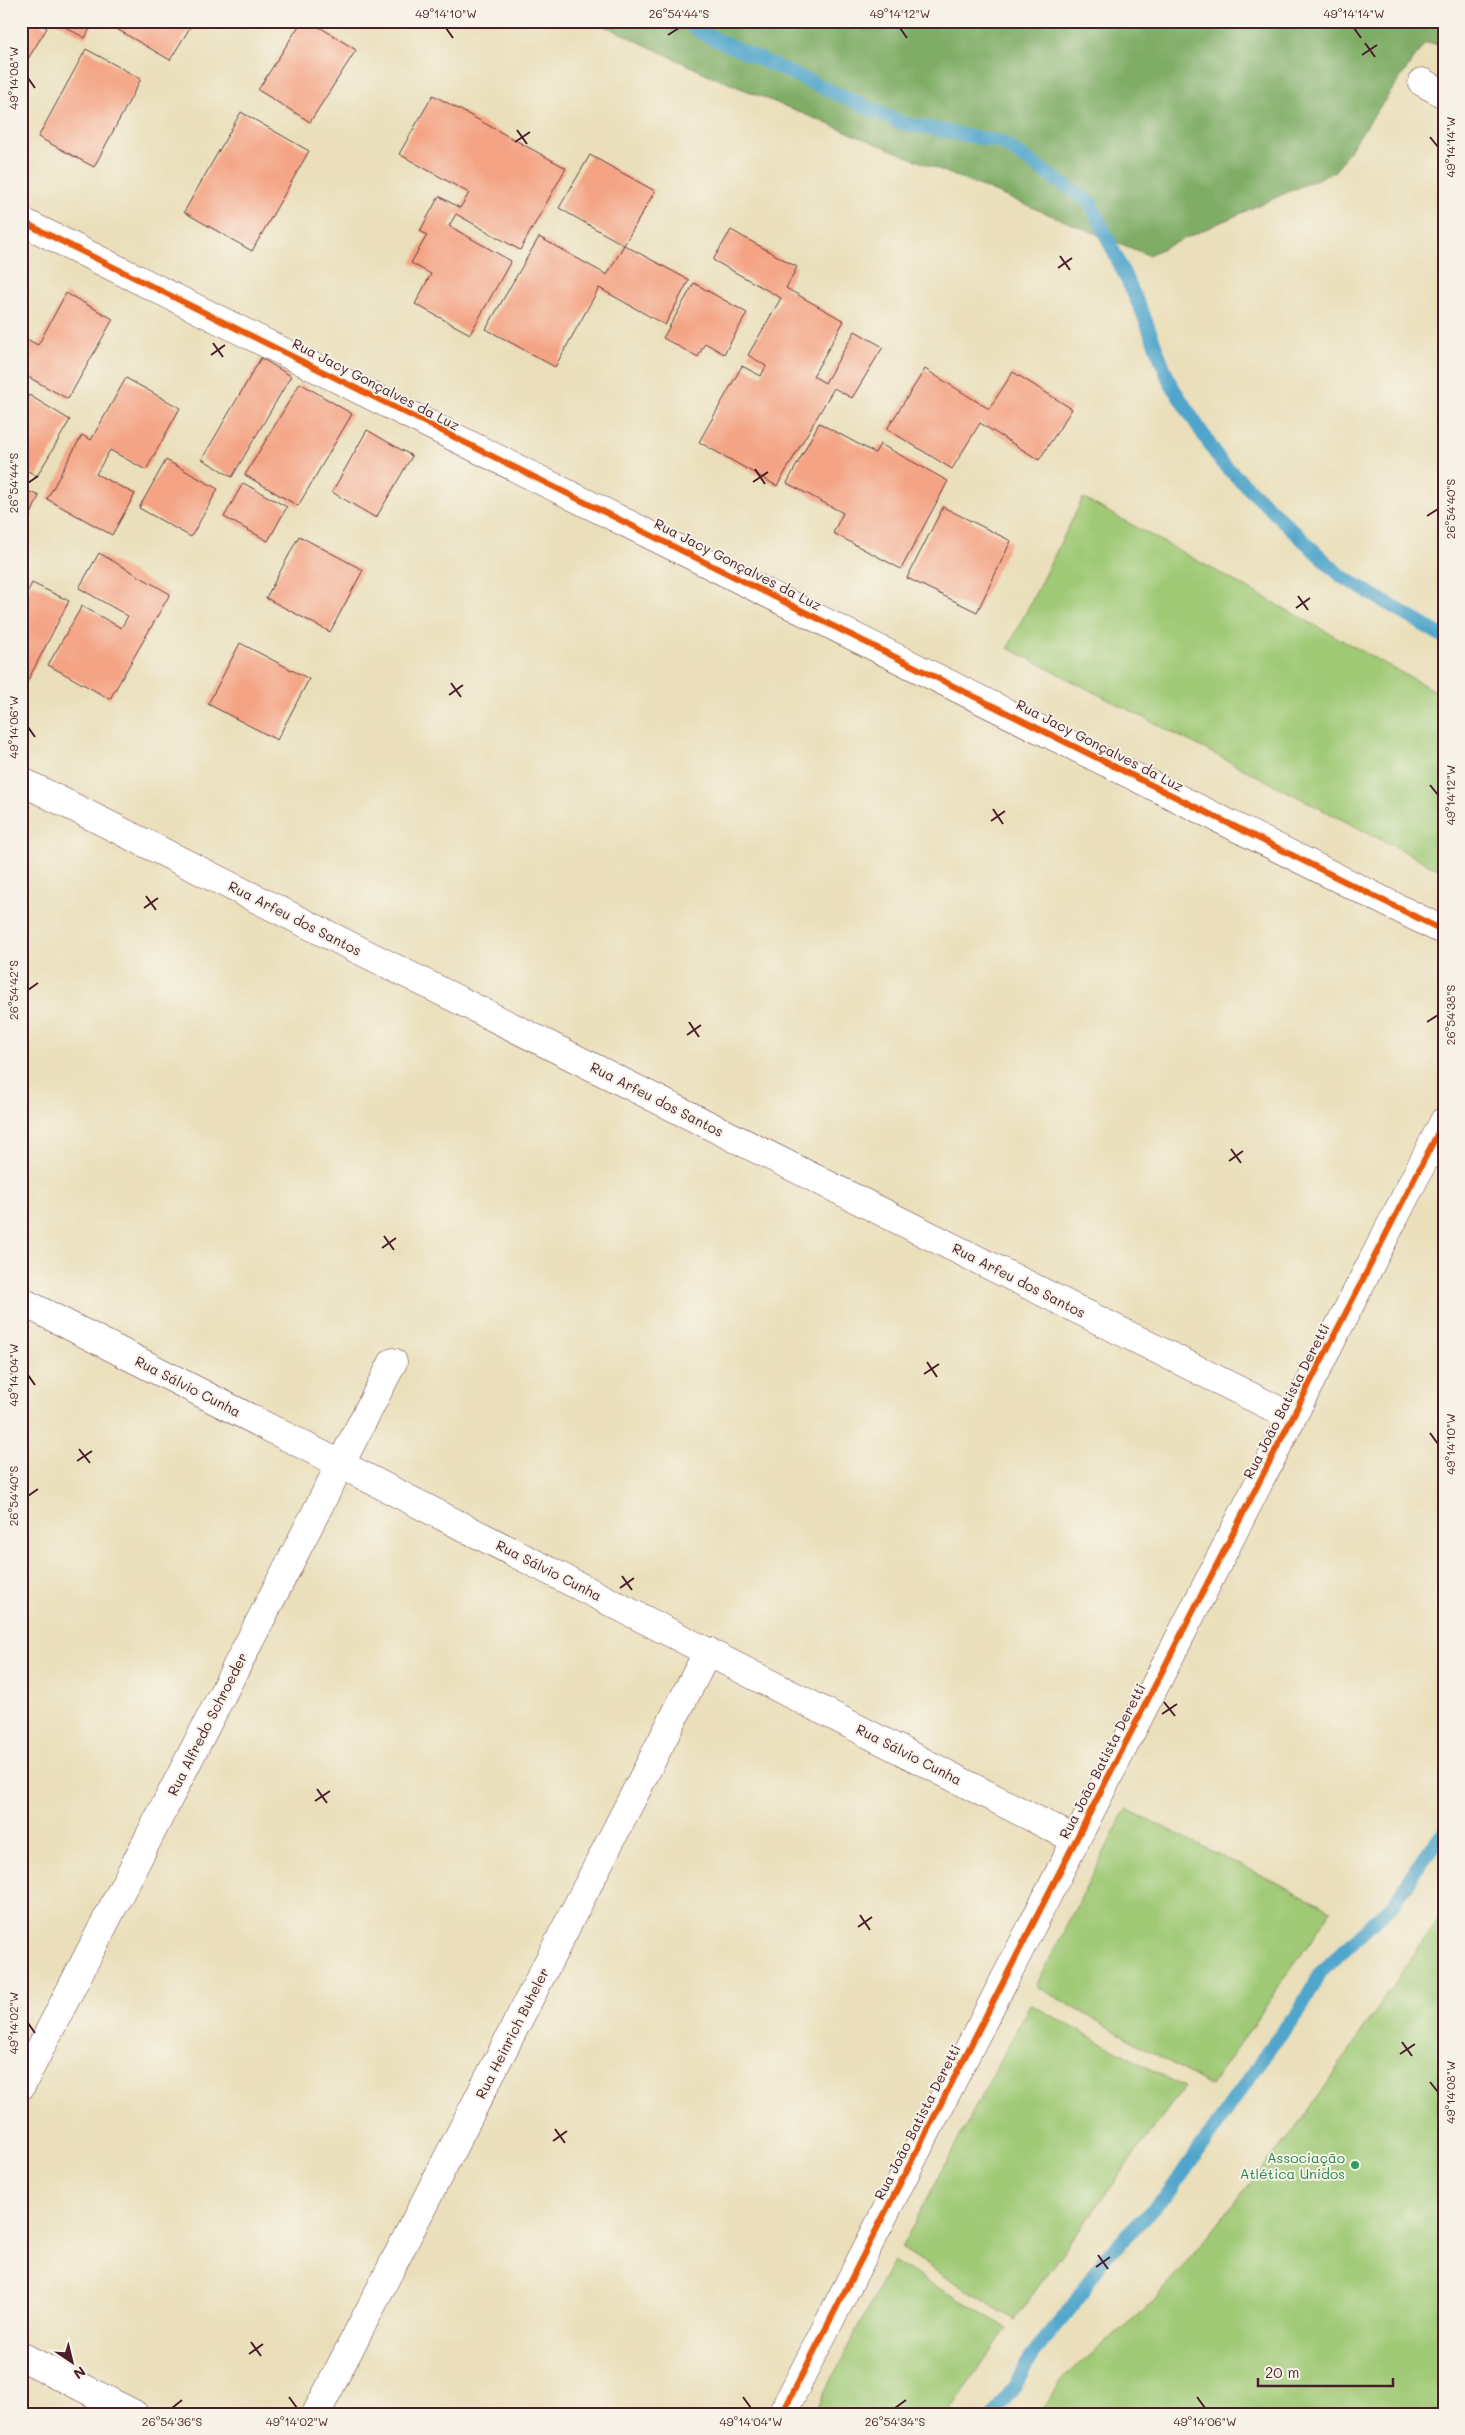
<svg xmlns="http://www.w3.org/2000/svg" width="1465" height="2435" font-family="Mali,sans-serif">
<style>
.green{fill:#9fc975;stroke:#747450}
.forest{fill:#7fad66;stroke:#646648}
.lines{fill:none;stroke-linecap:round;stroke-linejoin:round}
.stream{stroke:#4fa5cb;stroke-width:14}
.building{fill:#f4a485}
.minor-casing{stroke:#623c40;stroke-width:29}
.minor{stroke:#fff;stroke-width:28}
.cycleway-casing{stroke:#f7f3e8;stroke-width:9}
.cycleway{stroke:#e8590c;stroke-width:6}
.ticks{fill:none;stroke:#4a1f2b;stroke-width:2}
.leisure-dot{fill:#2e9e5b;stroke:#f7f3e8;stroke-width:2}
.labels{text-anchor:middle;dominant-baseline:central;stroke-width:4;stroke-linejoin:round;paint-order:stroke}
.street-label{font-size:14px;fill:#4a1f2b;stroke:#f7f3e8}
.leisure-label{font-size:14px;fill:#27864d;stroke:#f7f3e8;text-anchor:end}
.neatline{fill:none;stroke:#4a1f2b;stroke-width:2}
.ticks-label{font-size:12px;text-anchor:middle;fill:#4a1f2b}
</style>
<rect width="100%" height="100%" fill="#f7f3e8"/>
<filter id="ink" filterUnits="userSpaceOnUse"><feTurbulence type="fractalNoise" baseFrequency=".02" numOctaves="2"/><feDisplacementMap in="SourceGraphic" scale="10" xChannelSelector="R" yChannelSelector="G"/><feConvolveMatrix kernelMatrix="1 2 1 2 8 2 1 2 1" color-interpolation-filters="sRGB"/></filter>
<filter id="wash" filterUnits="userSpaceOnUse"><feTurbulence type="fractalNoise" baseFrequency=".0096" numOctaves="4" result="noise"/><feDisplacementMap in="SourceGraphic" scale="20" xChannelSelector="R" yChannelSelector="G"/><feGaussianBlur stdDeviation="1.12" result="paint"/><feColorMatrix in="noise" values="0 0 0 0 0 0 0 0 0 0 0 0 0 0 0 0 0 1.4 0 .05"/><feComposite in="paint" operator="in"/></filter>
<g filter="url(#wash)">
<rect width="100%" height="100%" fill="#eadfba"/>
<path class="green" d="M1083,498l361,198v176l-436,-224z
M1126,1809l206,101 -121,176 -175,-100z
M1444,1910v504h-405l20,-32 97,-83 150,-184z
M1030,2004l154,83 -170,233 -113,-72z
M893,2261l114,67 -60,86h-134z"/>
<path class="forest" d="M595,21h849v24l-19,-2 -90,128 -187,84 -437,-179z"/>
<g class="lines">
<path class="stream" d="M685,21l19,13 198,89 99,19 90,61 52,111 27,69 51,79 120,114 103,61
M994,2414l12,-14 26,-45 39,-47 35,-52 64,-64 100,-144 29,-37 21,-38 75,-71 21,-34 28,-36"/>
</g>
<g id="blocks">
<path class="building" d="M21,21h14l12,7 -26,42z
M54,21h40l-9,17z
M119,21h75l-24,39 -55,-32z
M302,21h8l46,29 -46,72 -52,-32z
M86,49l55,30 -47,88 -56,-30z
M433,95l133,73 -46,82 -64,-36 -7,12 62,35 -41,73 -55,-30 16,-30 -20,-11 16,-28 -7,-4 19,-35 21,12 9,-15 -70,-39z
M241,112l68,39 -57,100 -68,-39z
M590,155l65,36 -31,54 -65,-37z
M731,230l66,37 -11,21 58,33 -31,55 12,7 30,-52 28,16 -31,51 -18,-10 -57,98 -78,-44 43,-76 19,10 5,-10 -18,-11 33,-57 -68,-38z
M539,237l68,38 17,-30 65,35 -24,45 -66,-37 -44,79 -69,-38z
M694,283l53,30 -23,41 -19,-11 -7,14 -35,-19z
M66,293l47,26 -45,80 -47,-26v-37l17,9z
M261,358l30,18 -59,101 -30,-18z
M925,369l64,40 24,-37 59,37 -33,51 -59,-37 -28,46 -65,-40z
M126,378l54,30 -34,62 -36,-20 -14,24 39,20 -23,41 -65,-36 35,-64 9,5z
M300,383l52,31 -54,92 -53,-31z
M29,395l41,25 -33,56 -16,-9v-59z
M819,423l56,30 5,-9 68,37 -47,88 -68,-36 10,-20 -56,-30z
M367,430l45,26 -36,62 -44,-26z
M166,460l52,29 -27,48 -52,-29z
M243,483l44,24 -19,34 -44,-24z
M21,488l18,8 -18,41z
M943,507l68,34 -34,71 -70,-34z
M299,536l64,34 -33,62 -64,-34z
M99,553l71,41 -60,105 -62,-34 34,-59 39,22 7,-12 -49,-28z
M32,583l37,18 -42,81 -6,-3v-79l2,1z
M240,643l69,36 -32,61 -69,-36z"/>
</g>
</g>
<g filter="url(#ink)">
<use href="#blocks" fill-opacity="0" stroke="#623c40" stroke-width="1"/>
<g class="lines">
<defs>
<path id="minor" d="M1422,82l22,12
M21,221l1423,710
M21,781l1271,636
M21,1301l1055,539
M21,2086l372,-724
M21,2356l113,58
M316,2414l392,-763
M782,2414l662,-1293"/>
</defs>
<use href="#minor" class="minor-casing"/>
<use href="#minor" class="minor"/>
<defs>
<path id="cycleway" d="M21,221l1423,710
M782,2414l662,-1293"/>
</defs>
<use href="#cycleway" class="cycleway-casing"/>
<use href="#cycleway" class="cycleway"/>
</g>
</g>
<path class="ticks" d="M446,28l7,10M900,28l7,10M1354,28l7,10M668,35l11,-7M1365,43l10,14M1362,55l15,-10M28,78l7,10M517,130l10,14M1430,137l8,10M515,142l15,-10M1060,256l10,14M1058,268l14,-10M213,343l10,14M211,355l14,-10M755,469l10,15M753,482l15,-10M28,483l10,-7M1427,516l11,-7M1298,596l10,14M1296,608l14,-10M451,683l10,14M449,695l14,-10M28,727l7,10M1430,785l8,10M993,809l10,15M991,821l14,-10M146,896l10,14M144,908l14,-10M28,990l10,-7M689,1022l10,15M1427,1022l11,-7M687,1035l14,-10M1231,1149l10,14M1229,1161l14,-10M384,1236l10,14M382,1248l14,-10M927,1362l10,15M924,1374l15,-10M28,1375l7,10M1430,1433l8,11M79,1449l11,14M77,1461l15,-10M28,1496l10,-7M622,1576l10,14M620,1588l14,-10M1164,1702l11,14M1162,1714l15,-10M317,1789l10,14M315,1801l15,-10M860,1915l10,15M858,1927l14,-10M28,2023l7,10M1402,2042l10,14M1400,2054l15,-10M1430,2082l8,10M555,2129l10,14M553,2141l14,-10M1098,2255l10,14M1096,2267l14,-10M251,2342l10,14M249,2354l14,-10M289,2397l8,11M743,2397l8,11M1197,2397l8,11M172,2408l10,-8M895,2408l11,-8"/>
<circle class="leisure-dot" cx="1355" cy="2165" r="5"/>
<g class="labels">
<g class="street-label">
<text transform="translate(376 384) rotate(27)">Rua Jacy Gonçalves da Luz</text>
<text transform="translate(738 564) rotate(27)">Rua Jacy Gonçalves da Luz</text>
<text transform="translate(1100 745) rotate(27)">Rua Jacy Gonçalves da Luz</text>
<text transform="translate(295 918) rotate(27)">Rua Arfeu dos Santos</text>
<text transform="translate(657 1099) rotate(27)">Rua Arfeu dos Santos</text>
<text transform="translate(1019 1280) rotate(27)">Rua Arfeu dos Santos</text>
<text transform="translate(188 1386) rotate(27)">Rua Sálvio Cunha</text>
<text transform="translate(1286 1401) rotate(-63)">Rua João Batista Deretti</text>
<text transform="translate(549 1570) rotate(27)">Rua Sálvio Cunha</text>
<text transform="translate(207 1724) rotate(-63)">Rua Alfredo Schroeder</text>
<text transform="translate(909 1754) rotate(27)">Rua Sálvio Cunha</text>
<text transform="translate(1102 1761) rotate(-63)">Rua João Batista Deretti</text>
<text transform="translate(512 2033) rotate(-63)">Rua Heinrich Buheler</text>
<text transform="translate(917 2122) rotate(-63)">Rua João Batista Deretti</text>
</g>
<g class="leisure-label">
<text x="1345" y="2157">Associação<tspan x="1345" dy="16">Atlética Unidos</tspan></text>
</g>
</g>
<rect width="1465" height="2435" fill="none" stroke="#f7f3e8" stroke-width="55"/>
<g transform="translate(72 2362) rotate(145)" stroke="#f7f3e8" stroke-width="4" paint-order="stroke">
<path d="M0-4L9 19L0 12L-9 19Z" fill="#4a1f2b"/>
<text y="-8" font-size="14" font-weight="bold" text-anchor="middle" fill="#4a1f2b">N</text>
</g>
<path d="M1258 2378v8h135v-8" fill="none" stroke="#4a1f2b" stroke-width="2.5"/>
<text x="1265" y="2378" font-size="15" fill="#4a1f2b" stroke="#f7f3e8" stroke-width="4" paint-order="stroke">20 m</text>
<rect x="28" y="28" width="1410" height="2380" class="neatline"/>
<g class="ticks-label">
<text x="446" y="18">49°14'10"W</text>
<text x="679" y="18">26°54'44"S</text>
<text x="900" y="18">49°14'12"W</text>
<text x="1354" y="18">49°14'14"W</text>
<text transform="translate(14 78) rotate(-90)" y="4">49°14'08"W</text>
<text transform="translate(1451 147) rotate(-90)" y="4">49°14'14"W</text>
<text transform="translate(14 483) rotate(-90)" y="4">26°54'44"S</text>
<text transform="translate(1451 509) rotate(-90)" y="4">26°54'40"S</text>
<text transform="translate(14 727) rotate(-90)" y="4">49°14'06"W</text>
<text transform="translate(1451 795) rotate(-90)" y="4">49°14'12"W</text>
<text transform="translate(14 990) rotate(-90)" y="4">26°54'42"S</text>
<text transform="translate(1451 1015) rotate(-90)" y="4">26°54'38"S</text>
<text transform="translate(14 1375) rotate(-90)" y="4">49°14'04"W</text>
<text transform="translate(1451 1444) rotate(-90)" y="4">49°14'10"W</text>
<text transform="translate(14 1496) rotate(-90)" y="4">26°54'40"S</text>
<text transform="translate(14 2023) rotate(-90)" y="4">49°14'02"W</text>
<text transform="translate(1451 2092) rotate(-90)" y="4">49°14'08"W</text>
<text x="172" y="2426">26°54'36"S</text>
<text x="297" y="2426">49°14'02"W</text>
<text x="751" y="2426">49°14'04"W</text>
<text x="895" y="2426">26°54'34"S</text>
<text x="1205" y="2426">49°14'06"W</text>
</g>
</svg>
